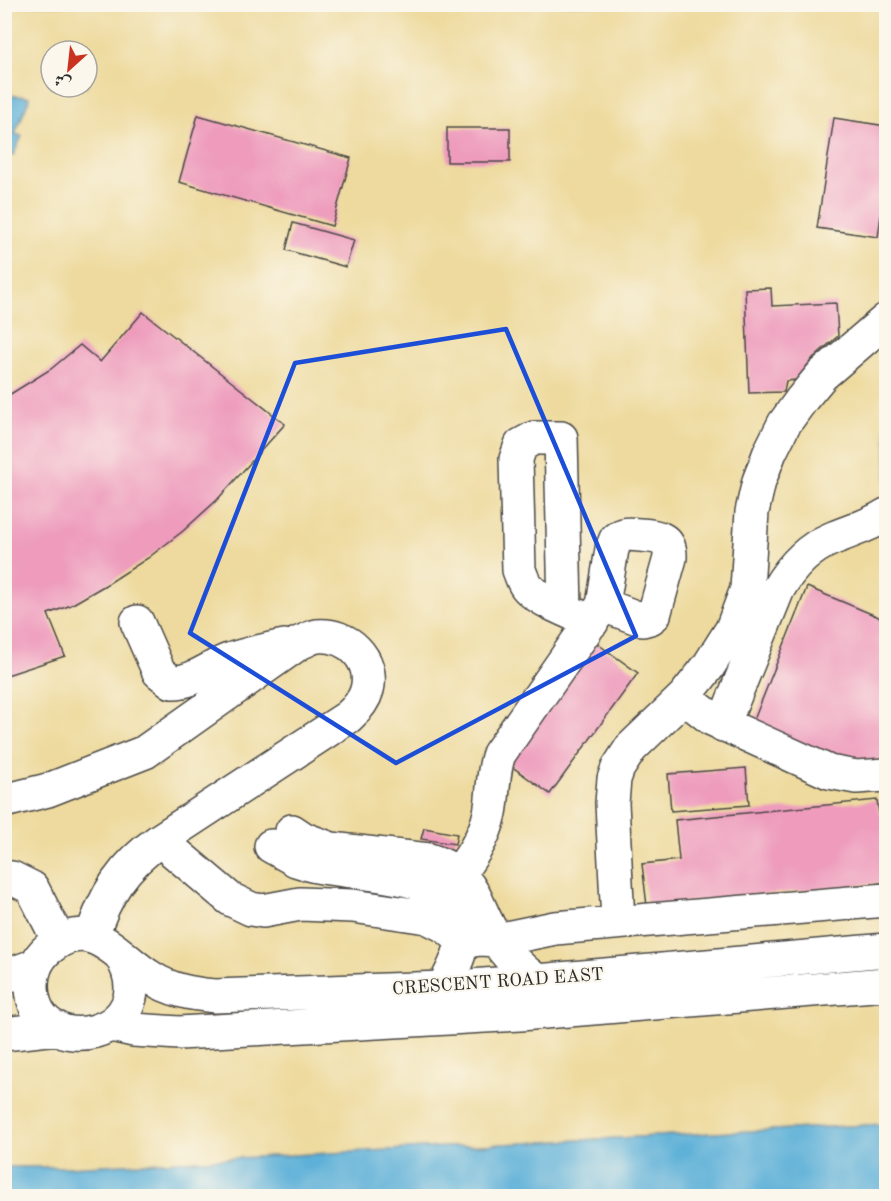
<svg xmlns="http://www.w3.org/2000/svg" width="891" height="1201" font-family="'Old Standard TT',Amiri,serif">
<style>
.sand{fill:#eeda9e;stroke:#8c8264;stroke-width:1.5;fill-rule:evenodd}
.water{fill:#5db0d8;stroke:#446e82;stroke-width:1.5}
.building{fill:#ee9bbc}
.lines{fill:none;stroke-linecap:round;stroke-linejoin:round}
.minor-casing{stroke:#494744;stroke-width:36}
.major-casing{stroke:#494744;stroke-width:36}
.minor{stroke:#fff;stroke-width:33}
.major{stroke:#fff;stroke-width:33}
.marked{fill:none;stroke:#1d4ed8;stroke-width:4.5;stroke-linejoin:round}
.labels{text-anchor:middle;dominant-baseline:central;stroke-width:4.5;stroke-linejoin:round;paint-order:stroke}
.street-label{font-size:18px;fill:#2b2b2b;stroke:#fbf7ec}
</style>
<rect width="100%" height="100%" fill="#fbf7ec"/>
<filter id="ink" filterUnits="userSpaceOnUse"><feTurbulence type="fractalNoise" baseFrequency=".0167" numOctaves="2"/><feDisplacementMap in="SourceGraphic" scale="12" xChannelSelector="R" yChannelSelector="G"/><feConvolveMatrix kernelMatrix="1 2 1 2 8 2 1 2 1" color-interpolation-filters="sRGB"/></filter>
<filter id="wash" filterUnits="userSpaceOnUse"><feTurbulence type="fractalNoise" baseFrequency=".008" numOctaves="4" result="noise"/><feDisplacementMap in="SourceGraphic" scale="24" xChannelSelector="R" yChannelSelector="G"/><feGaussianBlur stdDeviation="1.35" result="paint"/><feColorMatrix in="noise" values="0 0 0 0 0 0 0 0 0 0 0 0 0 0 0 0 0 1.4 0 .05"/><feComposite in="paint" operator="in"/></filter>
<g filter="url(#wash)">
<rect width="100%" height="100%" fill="#f6e8d3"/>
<path class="sand" d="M5,5h881v1119l-818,43h-63zM51,51h36v36h-36z"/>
<path class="water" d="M5,95l25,2 -15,37 7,2 -9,20 -8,-2z
M886,1124v72h-881v-29h63z"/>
<g id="blocks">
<path class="building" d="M198,115l153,43 -19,68 -153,-44z
M834,118l52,8v84l-4,-1 -4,28 -61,-9z
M447,128h63v34h-63z
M293,223l61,17 -8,27 -60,-17z
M771,288l1,18 64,-3 2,33 -25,22 -17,22 -10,1 -2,11 -35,1 -4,-104z
M143,312l142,112 -68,76 -34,31 -35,27 -39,25 -38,22 -23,9 17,42 -61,20v-278l47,-29 29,-24 20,17z
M807,587l79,33v137l-32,15 -104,-42z
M595,642l43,31 -88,121 -43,-31z
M746,768l3,37 -78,6 -3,-37z
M877,800l2,13 7,-1v77h-3l-1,-6 -235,23 -5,-42 37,-4 -4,-40z
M424,828l33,6 -2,10 -34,-5z"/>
</g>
</g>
<g filter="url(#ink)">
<use href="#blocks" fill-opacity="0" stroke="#494744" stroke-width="1.5"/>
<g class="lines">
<defs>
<path id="minor" d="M565,609l-4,-171h-27l-13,7 -5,14 3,111c3,7 4,13 9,18 12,13 47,26 64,34
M137,622l22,50 13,10c21,1 38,-15 57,-22 18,-6 37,-10 55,-14
M684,697l28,22 117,53 27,5 30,-2
M723,725l55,-136c13,-22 29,-40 53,-50 19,-8 38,-13 55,-24
M4,801l44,-11 97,-38 154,-109c6,-2 12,-6 18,-7 30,-3 58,23 50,54 -3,11 -10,19 -19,27l-188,123c-36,25 -56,55 -68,97
M292,831l12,8 27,10 98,11c51,16 43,45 69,82 10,15 24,28 39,39
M160,840l70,59 21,10 12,2 37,-7 53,2 74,11 20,10 16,14 17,-2 17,1 58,-12 331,-28
M271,846l25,14 16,5c76,15 200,5 131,123
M4,877l8,1 20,10 27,53
M444,894c18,-25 40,-51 46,-81 4,-20 2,-40 9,-59l104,-149 9,-56 4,-10c8,-6 14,-5 24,-4 16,1 31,2 30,23l-16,57 -4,3 -7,2 -40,-15
M618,922l-6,-119 2,-24 4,-11 13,-20 53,-51 24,-30 24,-38 15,-40 5,-77 7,-31 11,-29 14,-28 18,-25 20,-24 64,-55"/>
<path id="major" d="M120,954c50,82 -87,113 -88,32 0,-18 8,-33 23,-42 39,-27 65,15 95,33 20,13 41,17 65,19l228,-8 94,-7 349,-31
M4,977l32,-12
M111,1025l22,5 46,3 341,-19 366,-30
M4,1034l53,-6"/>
</defs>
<use href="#minor" class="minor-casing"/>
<use href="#major" class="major-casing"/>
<use href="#minor" class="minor"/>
<use href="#major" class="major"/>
</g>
</g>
<path class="marked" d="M506,329l130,307 -240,127 -206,-130 105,-270z"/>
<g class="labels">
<g class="street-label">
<text transform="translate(498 982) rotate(-4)">CRESCENT ROAD EAST</text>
</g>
</g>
<rect width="891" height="1201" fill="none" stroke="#fbf7ec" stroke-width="24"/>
<g transform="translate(69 69) rotate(207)"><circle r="28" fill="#fbf7ec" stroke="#a8a59f" stroke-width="1.5"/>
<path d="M0-4.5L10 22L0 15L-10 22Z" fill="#c8321e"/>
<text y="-9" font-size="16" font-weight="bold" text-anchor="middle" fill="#2b2b2b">ش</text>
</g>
</svg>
